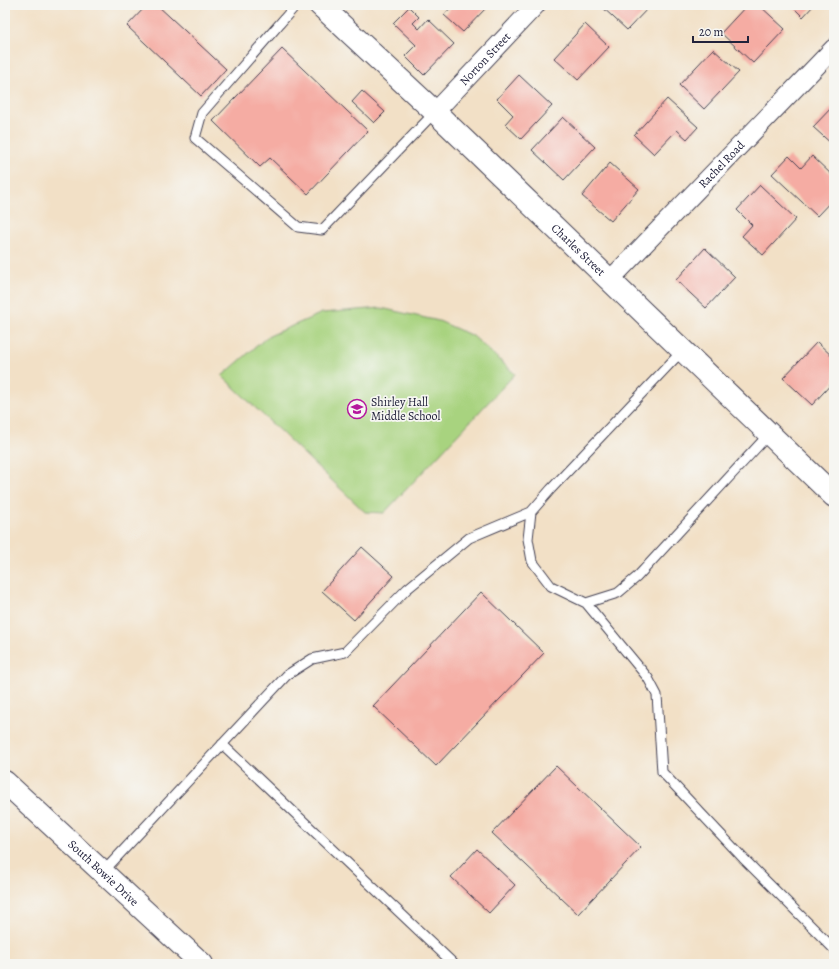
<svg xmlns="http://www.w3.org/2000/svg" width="839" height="969" font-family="Alegreya,serif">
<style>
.green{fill:#a8d37f;stroke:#657a5d}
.building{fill:#f5aca3}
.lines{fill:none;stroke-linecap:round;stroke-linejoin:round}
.lane-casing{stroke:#413e50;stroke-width:11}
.street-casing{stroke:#413e50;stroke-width:20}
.secondary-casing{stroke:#413e50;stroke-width:24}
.lane{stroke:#fff;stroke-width:9}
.street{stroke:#fff;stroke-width:18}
.secondary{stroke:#fff;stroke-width:22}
.labels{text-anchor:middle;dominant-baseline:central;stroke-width:3.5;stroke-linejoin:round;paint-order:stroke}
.street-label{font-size:12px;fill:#22223b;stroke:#f6f6f2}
.poi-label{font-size:12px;fill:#22223b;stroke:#f6f6f2;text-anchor:start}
</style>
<rect width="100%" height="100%" fill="#f6f6f2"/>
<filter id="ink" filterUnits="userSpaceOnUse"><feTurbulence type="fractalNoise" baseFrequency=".025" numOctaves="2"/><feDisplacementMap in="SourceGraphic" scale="8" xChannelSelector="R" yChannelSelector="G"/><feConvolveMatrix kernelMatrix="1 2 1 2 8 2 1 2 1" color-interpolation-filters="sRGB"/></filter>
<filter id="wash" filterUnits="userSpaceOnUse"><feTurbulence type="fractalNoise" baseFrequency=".012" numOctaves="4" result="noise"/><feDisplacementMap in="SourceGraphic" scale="16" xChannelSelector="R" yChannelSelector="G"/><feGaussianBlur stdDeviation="0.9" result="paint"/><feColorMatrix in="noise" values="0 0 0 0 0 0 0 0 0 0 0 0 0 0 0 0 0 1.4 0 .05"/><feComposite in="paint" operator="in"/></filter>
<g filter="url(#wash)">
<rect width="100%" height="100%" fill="#f2e0c6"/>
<path class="green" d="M381,308l58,13 34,15 42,38 -131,139 -19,-1 -143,-136 45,-39 55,-24z"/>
<g id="blocks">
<path class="building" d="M147,5h10l69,64 -25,27 -74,-70z
M453,5h32l2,2 -24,25 -19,-17z
M600,5h51l-24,25z
M747,5h12l26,24 -32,34 -32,-30z
M791,5h23l-11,12z
M409,7l10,10 -6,6 6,6 9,-10 26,25 -30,31 -19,-19 11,-11 -23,-22z
M585,24l24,23 -31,33 -24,-22z
M282,49l86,82 -60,63 -38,-36 -10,9 -47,-46z
M713,49l26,23 -35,37 -25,-24z
M519,75l33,31 -31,33 -16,-15 8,-9 -16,-16z
M362,91l23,21 -11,11 -22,-21z
M667,99l31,28 -11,12 -10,-9 -23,24 -20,-19z
M834,105v41l-21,-19z
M563,117l32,30 -31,33 -32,-30z
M789,156l12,12 11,-12 22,21v21l-17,18 -45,-42z
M610,163l29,26 -28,32 -29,-25z
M760,185l36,34 -33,36 -21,-19 10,-11 -15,-15z
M705,248l30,29 -29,31 -30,-28z
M817,342l17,16v23l-22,24 -29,-27z
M362,547l32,29 -40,44 -32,-29z
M481,592l63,61 -108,113 -63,-60z
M556,766l85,81 -63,67 -86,-81z
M477,849l38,36 -26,28 -38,-36z"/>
</g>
</g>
<g filter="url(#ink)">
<use href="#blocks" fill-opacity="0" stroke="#413e50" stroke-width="1"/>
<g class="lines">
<defs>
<path id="lane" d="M296,5l-94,108 -7,25 103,89 24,3 113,-118
M682,351l-131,138 -20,23 -3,27 4,22 19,25 35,17 32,-10 19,-16 132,-143
M586,603l62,75 9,17 5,77 81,86 91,91
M222,744l232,220
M103,872l184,-197 25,-16 33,-7 62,-63 62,-51 62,-26"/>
<g id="street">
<path id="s1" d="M435,112l101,-107"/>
<path id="s2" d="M609,281l225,-233"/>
</g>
<g id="secondary">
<path id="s3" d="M320,5l115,107 399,384"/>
<path id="s4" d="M5,782l197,182"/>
</g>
</defs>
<use href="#lane" class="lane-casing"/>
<use href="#street" class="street-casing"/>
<use href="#secondary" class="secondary-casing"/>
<use href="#lane" class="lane"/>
<use href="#street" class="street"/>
<use href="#secondary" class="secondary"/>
</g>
</g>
<defs>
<symbol id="school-ring" viewBox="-11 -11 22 22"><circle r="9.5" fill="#f6f6f2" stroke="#b5179e" stroke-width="1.5"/><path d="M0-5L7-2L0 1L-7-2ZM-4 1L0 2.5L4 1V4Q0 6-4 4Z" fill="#b5179e"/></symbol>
</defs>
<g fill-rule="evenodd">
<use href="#school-ring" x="346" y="398" width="22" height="22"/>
</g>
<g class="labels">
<g class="street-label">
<text stroke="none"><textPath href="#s1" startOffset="73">Norton Street</textPath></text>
<text stroke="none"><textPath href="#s2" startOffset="162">Rachel Road</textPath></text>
<text stroke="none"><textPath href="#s3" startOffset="356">Charles Street</textPath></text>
<text stroke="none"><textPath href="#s4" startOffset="134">South Bowie Drive</textPath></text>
</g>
<g class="poi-label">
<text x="371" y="402">Shirley Hall<tspan x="371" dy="14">Middle School</tspan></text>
</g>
</g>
<rect width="839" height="969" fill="none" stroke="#f6f6f2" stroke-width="20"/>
<path d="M693 36v6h55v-6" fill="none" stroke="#22223b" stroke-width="2"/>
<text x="699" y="36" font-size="12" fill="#22223b" stroke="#f6f6f2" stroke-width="3" paint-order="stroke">20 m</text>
</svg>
